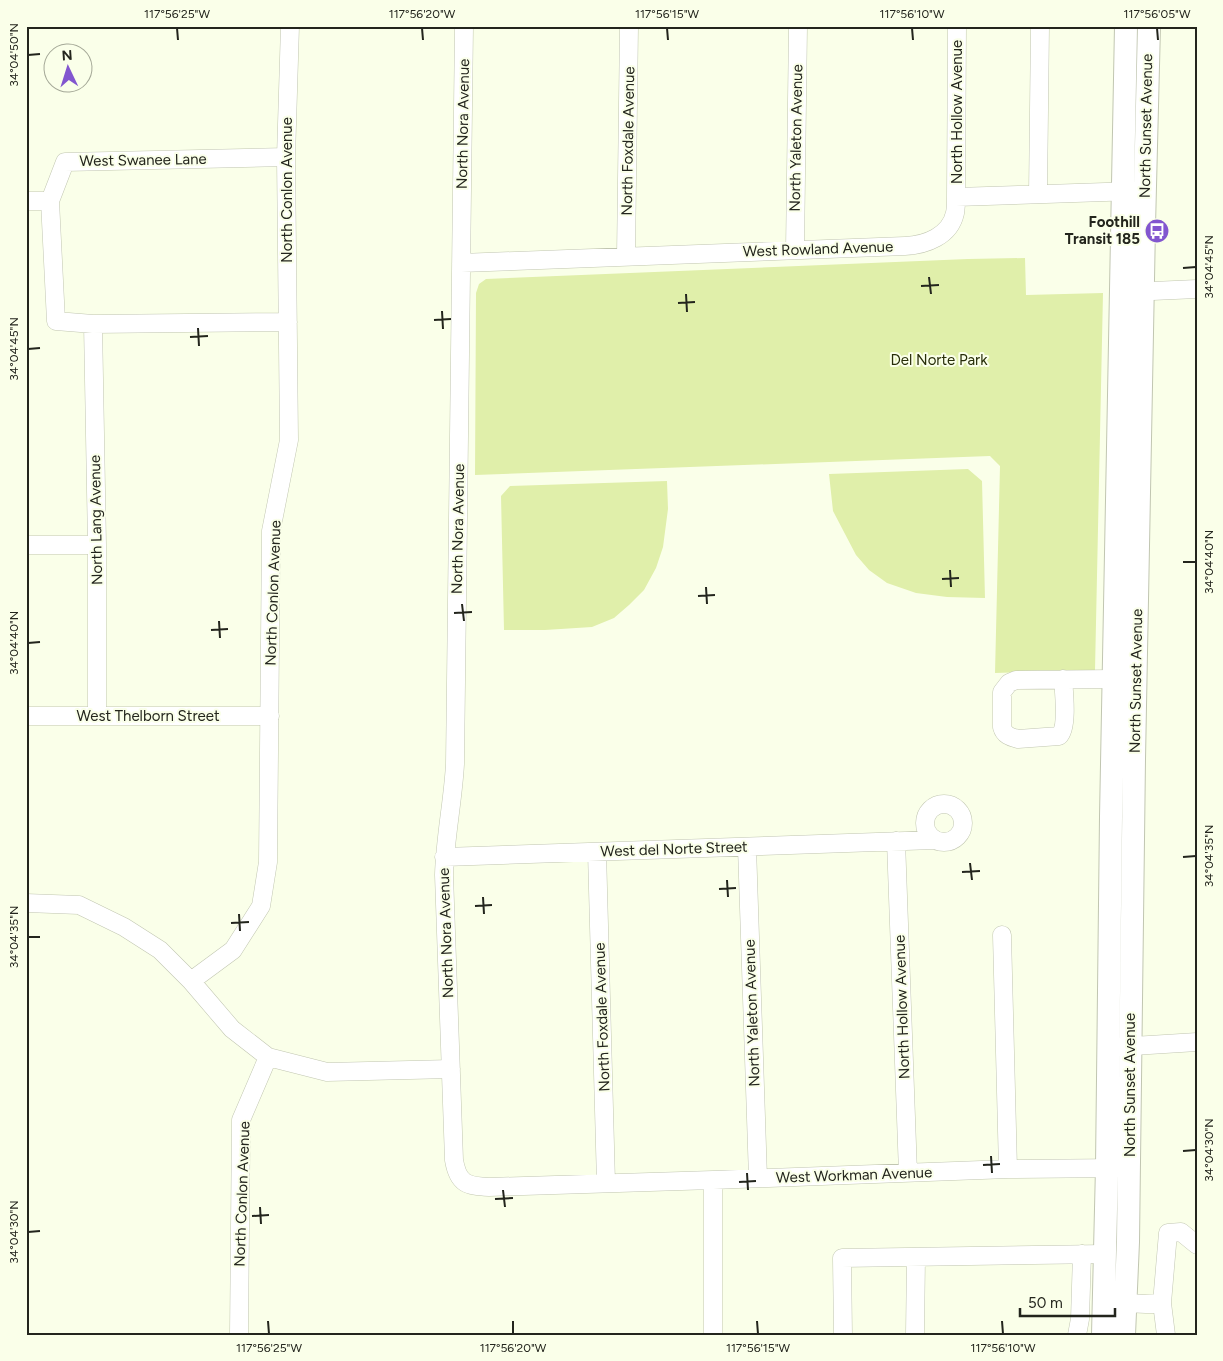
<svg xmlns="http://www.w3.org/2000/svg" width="1223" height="1361" font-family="Figtree,sans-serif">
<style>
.green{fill:#e0efaa}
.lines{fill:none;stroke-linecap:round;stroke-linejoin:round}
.minor-casing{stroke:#c1c6b1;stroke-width:19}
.major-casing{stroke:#c1c6b1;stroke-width:24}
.minor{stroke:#fff;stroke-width:18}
.major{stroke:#fff;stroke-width:22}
.ticks{fill:none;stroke:#23251d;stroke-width:2}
.labels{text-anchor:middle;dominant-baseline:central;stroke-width:4;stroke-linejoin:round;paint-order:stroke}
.street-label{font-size:15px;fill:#23251d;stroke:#faffe9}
.poi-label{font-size:15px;font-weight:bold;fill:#23251d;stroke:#faffe9;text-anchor:end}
.park-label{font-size:15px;fill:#272d08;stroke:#faffe9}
.neatline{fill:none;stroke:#23251d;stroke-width:2}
.ticks-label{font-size:12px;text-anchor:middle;fill:#23251d}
</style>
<rect width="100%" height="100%" fill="#faffe9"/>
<path class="green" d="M1025,258l1,37 77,-2 -8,377 -100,3 5,-207 -10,-10 -515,19 1,-182 3,-9 7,-5 482,-20z
M968,469l14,12 3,117 -38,-1 -31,-4 -29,-10 -18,-13 -13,-15 -23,-44 -4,-37z
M667,481l1,28 -5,38 -7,21 -12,22 -15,15 -15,13 -22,9 -47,3h-41l-3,-134 9,-10z"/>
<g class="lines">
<defs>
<path id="minor" d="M464,26l-9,738c-2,37 -10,74 -11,111l10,285c4,24 13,26 35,27l224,-7 295,-11 112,-1
M286,157l-221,5 -15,39 6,120 37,3 195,-2
M1038,194l2,-168
M956,197l179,-6
M26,201h24
M795,250l3,-224
M626,256l3,-230
M461,263l444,-17c21,-1 45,-10 50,-33 1,-5 1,-11 1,-16l1,-171
M1130,292l67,-3
M93,324l4,221v170
M26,545h71
M1063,679c1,13 5,49 -4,57l-41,3c-8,-2 -14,-4 -16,-12v-35l7,-9 7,-3 98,-1
M26,716h244
M925 823a19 19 0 1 1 38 0a19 19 0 1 1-38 0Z
M896,841l12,332
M747,847l11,331
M597,852l9,331
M444,857l490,-17
M26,903l53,2 45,22 36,23 31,31 41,48 36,28 59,15 124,-3
M1002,935l6,234
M191,981l42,-31 28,-44 7,-44 3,-331 18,-91 -3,-283 4,-131
M1117,1047l80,-5
M1125,1303l21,1 16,-1
M239,1335l2,-215 27,-63
M713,1335v-155
M843,1335l-1,-77 263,-4
M915,1335l1,-78
M1077,1335l3,-16 2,-65
M1166,1335l-4,-32 6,-70 13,-1 16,13"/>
<path id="major" d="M1103,1335l4,-168 4,-350 15,-791
M1124,1335l4,-93 6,-483 10,-533 5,-200"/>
</defs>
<use href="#minor" class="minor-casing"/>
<use href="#major" class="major-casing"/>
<use href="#minor" class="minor"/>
<use href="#major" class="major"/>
</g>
<path class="ticks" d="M177,28l1,12M422,28l1,12M667,28l1,12M912,28l1,12M1157,28l1,12M28,55l12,-1M1183,268l13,-1M929,277l2,17M921,286l18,-1M686,294l1,18M678,303l17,-1M442,311l1,18M434,320l17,-1M198,328l1,18M190,337l18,-1M28,349l12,-1M1183,562h13M950,570l1,17M942,579l17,-1M706,587l1,17M698,596l17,-1M462,604l2,17M454,613l18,-1M219,621l1,17M211,630l17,-1M28,643l12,-1M1183,857l13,-1M970,863l2,17M962,872l18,-1M727,880l1,17M719,889l17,-1M483,897l1,17M475,906l17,-1M239,914l1,17M231,923l18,-1M28,937h12M1183,1151l13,-1M991,1156l1,17M983,1165l17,-1M747,1173l1,17M739,1182l17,-1M503,1190l2,17M495,1199l18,-1M260,1207l1,17M252,1216l17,-1M28,1232l12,-1M268,1321l1,13M513,1321v13M757,1321l1,13M1002,1321l1,13"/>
<defs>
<symbol id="bus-disc" viewBox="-11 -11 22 22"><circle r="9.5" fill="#8256cf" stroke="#faffe9"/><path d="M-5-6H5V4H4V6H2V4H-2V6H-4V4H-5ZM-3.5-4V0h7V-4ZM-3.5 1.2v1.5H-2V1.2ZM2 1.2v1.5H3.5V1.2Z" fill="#fff"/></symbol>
</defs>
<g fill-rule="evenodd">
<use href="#bus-disc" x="1143" y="217" width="28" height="28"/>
</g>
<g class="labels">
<g class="street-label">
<text transform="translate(957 112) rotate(-90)">North Hollow Avenue</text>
<text transform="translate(463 124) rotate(-89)">North Nora Avenue</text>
<text transform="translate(1146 126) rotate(-89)">North Sunset Avenue</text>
<text transform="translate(796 138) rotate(-89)">North Yaleton Avenue</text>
<text transform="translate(628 141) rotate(-89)">North Foxdale Avenue</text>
<text transform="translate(143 160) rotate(-1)">West Swanee Lane</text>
<text transform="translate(287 190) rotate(-90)">North Conlon Avenue</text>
<text transform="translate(818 249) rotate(-2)">West Rowland Avenue</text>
<text transform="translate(96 520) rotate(-91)">North Lang Avenue</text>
<text transform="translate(458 529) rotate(-89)">North Nora Avenue</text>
<text transform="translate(273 593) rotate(-88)">North Conlon Avenue</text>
<text transform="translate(1136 681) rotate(-89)">North Sunset Avenue</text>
<text x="148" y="716">West Thelborn Street</text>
<text transform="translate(674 849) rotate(-2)">West del Norte Street</text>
<text transform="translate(446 933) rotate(-92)">North Nora Avenue</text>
<text transform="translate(902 1007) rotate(-92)">North Hollow Avenue</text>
<text transform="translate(752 1013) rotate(-92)">North Yaleton Avenue</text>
<text transform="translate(602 1017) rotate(-92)">North Foxdale Avenue</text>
<text transform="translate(1130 1085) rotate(-90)">North Sunset Avenue</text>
<text transform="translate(854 1175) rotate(-2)">West Workman Avenue</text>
<text transform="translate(242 1194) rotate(-88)">North Conlon Avenue</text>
</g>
<g class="poi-label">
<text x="1140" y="222">Foothill<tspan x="1140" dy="17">Transit 185</tspan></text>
</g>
<g class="park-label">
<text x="939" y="360">Del Norte Park</text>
</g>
</g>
<rect width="1223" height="1361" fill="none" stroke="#faffe9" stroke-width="55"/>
<g transform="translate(68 68) rotate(356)"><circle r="24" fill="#faffe9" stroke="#a4a897"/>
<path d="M0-4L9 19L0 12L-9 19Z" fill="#8256cf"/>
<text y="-8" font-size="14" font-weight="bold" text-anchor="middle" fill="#23251d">N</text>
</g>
<path d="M1020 1308v8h95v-8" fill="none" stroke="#23251d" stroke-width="2.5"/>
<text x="1028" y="1308" font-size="15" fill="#23251d" stroke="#faffe9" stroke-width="4" paint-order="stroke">50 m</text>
<rect x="28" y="28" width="1168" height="1306" class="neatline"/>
<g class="ticks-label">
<text x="177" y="18">117°56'25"W</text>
<text x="422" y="18">117°56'20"W</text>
<text x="667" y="18">117°56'15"W</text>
<text x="912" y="18">117°56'10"W</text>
<text x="1157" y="18">117°56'05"W</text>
<text transform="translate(14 55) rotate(-90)" y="4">34°04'50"N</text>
<text transform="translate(1209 267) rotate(-90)" y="4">34°04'45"N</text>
<text transform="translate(14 349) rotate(-90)" y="4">34°04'45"N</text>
<text transform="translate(1209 562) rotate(-90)" y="4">34°04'40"N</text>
<text transform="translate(14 643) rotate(-90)" y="4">34°04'40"N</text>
<text transform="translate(1209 856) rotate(-90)" y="4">34°04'35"N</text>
<text transform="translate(14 937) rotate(-90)" y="4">34°04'35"N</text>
<text transform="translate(1209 1150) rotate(-90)" y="4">34°04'30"N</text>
<text transform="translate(14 1232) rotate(-90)" y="4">34°04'30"N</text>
<text x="269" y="1352">117°56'25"W</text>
<text x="513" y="1352">117°56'20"W</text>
<text x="758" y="1352">117°56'15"W</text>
<text x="1003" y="1352">117°56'10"W</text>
</g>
</svg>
